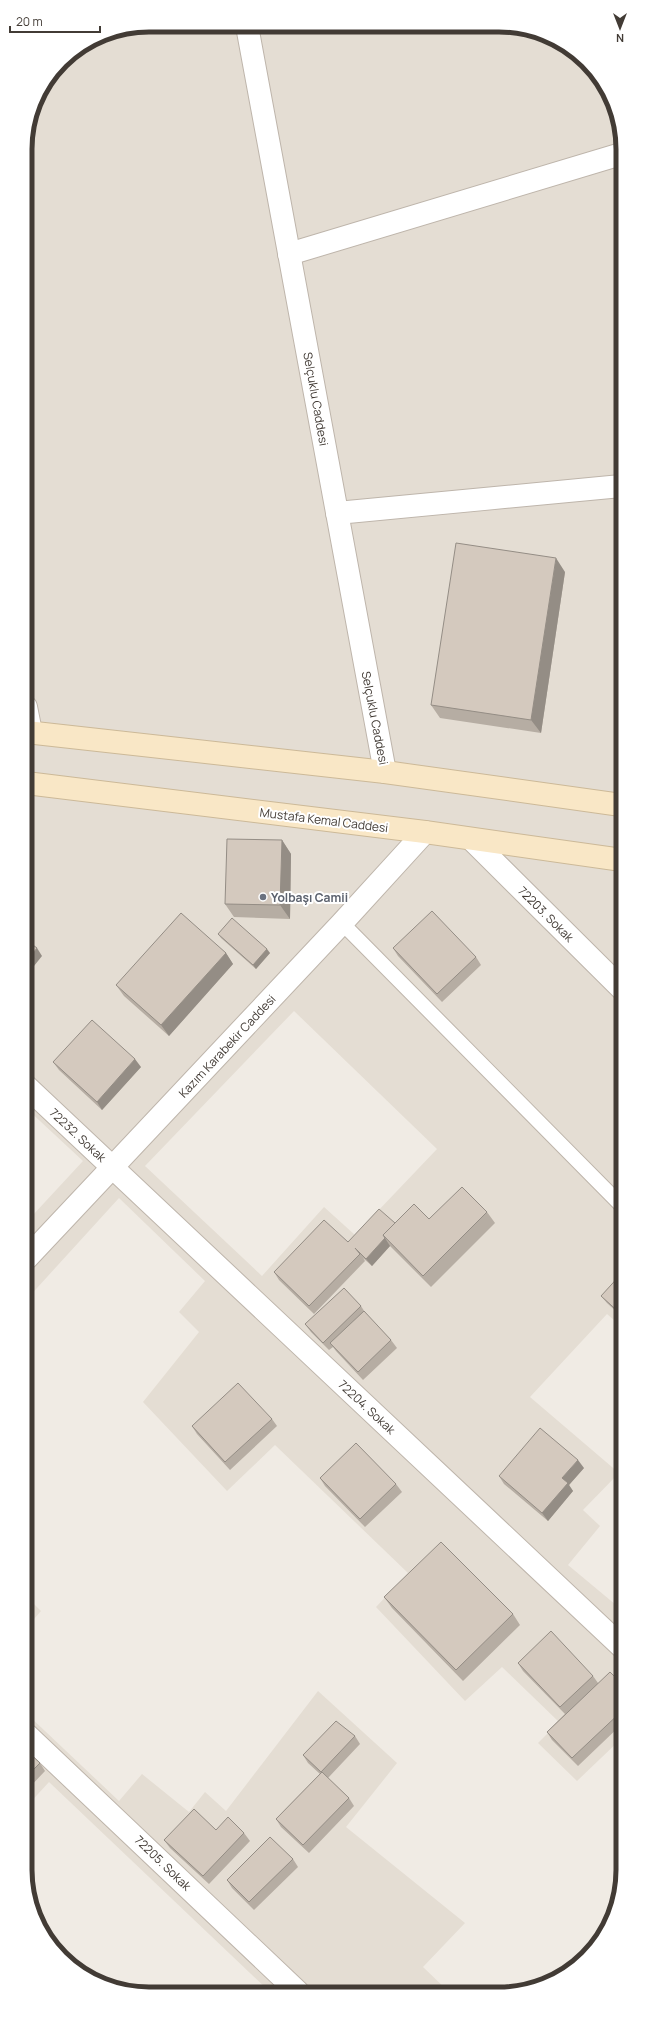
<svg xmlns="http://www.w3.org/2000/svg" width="648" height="2019" font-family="Manrope,sans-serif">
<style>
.residential{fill:#e4ddd3;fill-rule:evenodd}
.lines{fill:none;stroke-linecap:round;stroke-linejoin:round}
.service-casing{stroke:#beb5ab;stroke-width:16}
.minor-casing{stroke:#beb5ab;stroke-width:24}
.tertiary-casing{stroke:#beb5ab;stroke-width:24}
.secondary-casing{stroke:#ccb998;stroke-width:24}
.service{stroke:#fff;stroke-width:14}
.minor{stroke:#fff;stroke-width:22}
.tertiary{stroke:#fff;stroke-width:22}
.secondary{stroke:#f9e7c6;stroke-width:22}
.wall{fill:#b6ada3}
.shaded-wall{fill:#948d85}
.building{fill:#d4c9be;stroke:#948d85}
.worship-dot{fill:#6b7280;stroke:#fff;stroke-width:1.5}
.labels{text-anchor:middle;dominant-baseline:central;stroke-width:4;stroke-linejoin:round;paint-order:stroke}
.street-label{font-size:12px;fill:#423b35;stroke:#fff}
.worship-label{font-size:12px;font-weight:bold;fill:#5b616d;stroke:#fff;text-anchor:start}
.rim{fill:none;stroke:#423b35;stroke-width:5}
</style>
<rect width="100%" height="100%" fill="#f0ebe4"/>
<path class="residential" d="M149,25l375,2 37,14 26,20 23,33 11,31 1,1202 -15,-13 -77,83 89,76 -36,37 17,16 -32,39 54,45 1,127 -46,44 -39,-38 21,-21 -57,-55 -37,34 -89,-94 32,-34 -133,-128 -48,46 -84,-89 56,-70 -20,-20 26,-31 -86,-83 -92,101v-88l5,5 51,-55 -57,-53 -1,-967 10,-40 26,-40 41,-27zM294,1011l143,138 -82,86 -31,-28 -62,69 -117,-110z
M27,1597l14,14 -14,16z
M318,1691l79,72 -51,64 119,96 -42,44 26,25h-179l-221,-210 -22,24v-92l92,87 23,-27 47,38 16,-20 21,19z"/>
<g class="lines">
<defs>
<path id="service" d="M342,923l280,283"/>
<path id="minor" d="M289,254l332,-100
M337,513l284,-27
M26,707l5,25
M471,839l151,150
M26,1086l596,561
M27,1735l271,257"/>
<path id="tertiary" d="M247,26l138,746
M27,1258l315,-335 83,-91"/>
<path id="secondary" d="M26,732l359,40 236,33
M26,783l399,49 197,28"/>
</defs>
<use href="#service" class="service-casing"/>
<use href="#minor" class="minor-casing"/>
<use href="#tertiary" class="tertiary-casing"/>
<use href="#secondary" class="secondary-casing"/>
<use href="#service" class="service"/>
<use href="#minor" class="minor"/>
<use href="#tertiary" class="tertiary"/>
<use href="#secondary" class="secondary"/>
</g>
<path class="wall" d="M565,572l-24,161 -101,-15 -9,-13z
M282,840l9,14 -1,65 -56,-2 -9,-13z
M218,934l52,19 -14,16 -35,-31z
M393,948l83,9 5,8 -39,37 -44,-46z
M226,953l7,11 -64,72 -45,-40 -8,-11z
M53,1062l88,5 -39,43 -43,-40z
M487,1212l8,11 -64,64 -41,-41 -18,20 -9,-8 2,3 -51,53 -35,-34 -5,-8 121,-49z
M622,1273v44l-15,-14 -6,-7z
M361,1306l5,8 25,26 6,8 -34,32 -27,-29 -3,-4 -4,3 -18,-18 -6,-8z
M272,1419l5,7 -47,44 -33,-36 -5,-8z
M584,1468l-15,17 4,6 -25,30 -44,-37 -5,-8z
M320,1478l76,6 6,8 -37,35 -40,-41z
M384,1597l129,17 7,11 -57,56 -71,-73z
M518,1663l75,13 5,7 25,2v38l-45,43 -26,-26 -5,-8 18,-18 -42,-43z
M355,1736l5,8 -32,34 21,20 5,8 -45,47 -28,-26 -5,-8 44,-45 -12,-11 -5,-8z
M27,1751l13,12 5,8 -18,19z
M216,1830l28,3 6,8 -41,43 -39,-36 -6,-8z
M293,1859l5,8 -44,43 -22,-22 -5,-8z"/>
<path class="shaded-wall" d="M556,558l9,14 -24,161 -10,-13z
M282,840l9,14 -1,65 -10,-14z
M37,948l5,8 -16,20v-14z
M267,949l3,4 -14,16 -3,-4z
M226,953l7,11 -64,72 -8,-11z
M135,1059l6,8 -39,43 -5,-8z
M385,1238l5,8 -18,20 -6,-7z
M578,1460l6,8 -15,17 4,6 -25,30 -6,-8 20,-35z"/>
<path class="building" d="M456,543l100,15 -25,162 -100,-15z
M227,839l55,1 -2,65 -55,-1z
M432,911l44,46 -39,37 -44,-46z
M181,913l45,40 -65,72 -45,-40z
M232,918l35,31 -14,16 -35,-31z
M26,940l11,8 -11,14z
M92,1020l43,39 -38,43 -44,-40z
M462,1187l25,25 -64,64 -40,-41 31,-31 15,15z
M379,1209l16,14 -12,12 2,3 -19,21 -11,-11 5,6 -51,52 -35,-34 50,-52 24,22z
M622,1273v42l-21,-19z
M344,1288l17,18 -38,37 -18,-19z
M364,1311l27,29 -33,32 -28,-29z
M238,1383l34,36 -47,43 -33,-36z
M540,1428l38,32 -16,18 6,5 -26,30 -43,-37z
M356,1443l40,41 -36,35 -40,-41z
M441,1542l72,72 -57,56 -72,-73z
M551,1631l42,45 -33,31 -42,-44z
M610,1672l13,13v25l-51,48 -25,-26z
M336,1721l19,15 -34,36 -18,-17z
M27,1751l13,12 -13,13z
M322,1772l27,26 -46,47 -27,-26z
M194,1809l22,21 12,-13 16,16 -41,43 -39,-36z
M270,1837l23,22 -44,43 -22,-22z"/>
<circle class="worship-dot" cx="263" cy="897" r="4"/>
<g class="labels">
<g class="street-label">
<text transform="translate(316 399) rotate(80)">Selçuklu Caddesi</text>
<text transform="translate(375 718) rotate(79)">Selçuklu Caddesi</text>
<text transform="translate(324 820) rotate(7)">Mustafa Kemal Caddesi</text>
<text transform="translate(546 914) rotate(45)">72203. Sokak</text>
<text transform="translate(227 1046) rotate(-47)">Kazım Karabekir Caddesi</text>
<text transform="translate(78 1135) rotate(43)">72232. Sokak</text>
<text transform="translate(367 1407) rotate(43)">72204. Sokak</text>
<text transform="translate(163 1863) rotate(44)">72205. Sokak</text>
</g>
<g class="worship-label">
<text x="271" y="897">Yolbaşı Camii</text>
</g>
</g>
<path d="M0 0H648V2019H0ZM149 32H499A117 117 0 0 1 616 149V1870A117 117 0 0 1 499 1987H149A117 117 0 0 1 32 1870V149A117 117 0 0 1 149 32Z" fill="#fff" fill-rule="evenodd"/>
<path class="rim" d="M149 32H499A117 117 0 0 1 616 149V1870A117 117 0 0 1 499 1987H149A117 117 0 0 1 32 1870V149A117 117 0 0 1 149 32Z"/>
<g transform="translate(620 28) rotate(180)" stroke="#ffffff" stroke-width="3" paint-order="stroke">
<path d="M0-3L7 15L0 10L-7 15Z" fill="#423b35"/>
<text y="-6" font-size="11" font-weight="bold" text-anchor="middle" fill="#423b35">N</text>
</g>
<path d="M10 26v6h90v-6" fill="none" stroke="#423b35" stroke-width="2"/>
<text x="16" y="26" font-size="12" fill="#423b35" stroke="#ffffff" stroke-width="3" paint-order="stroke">20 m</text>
</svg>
